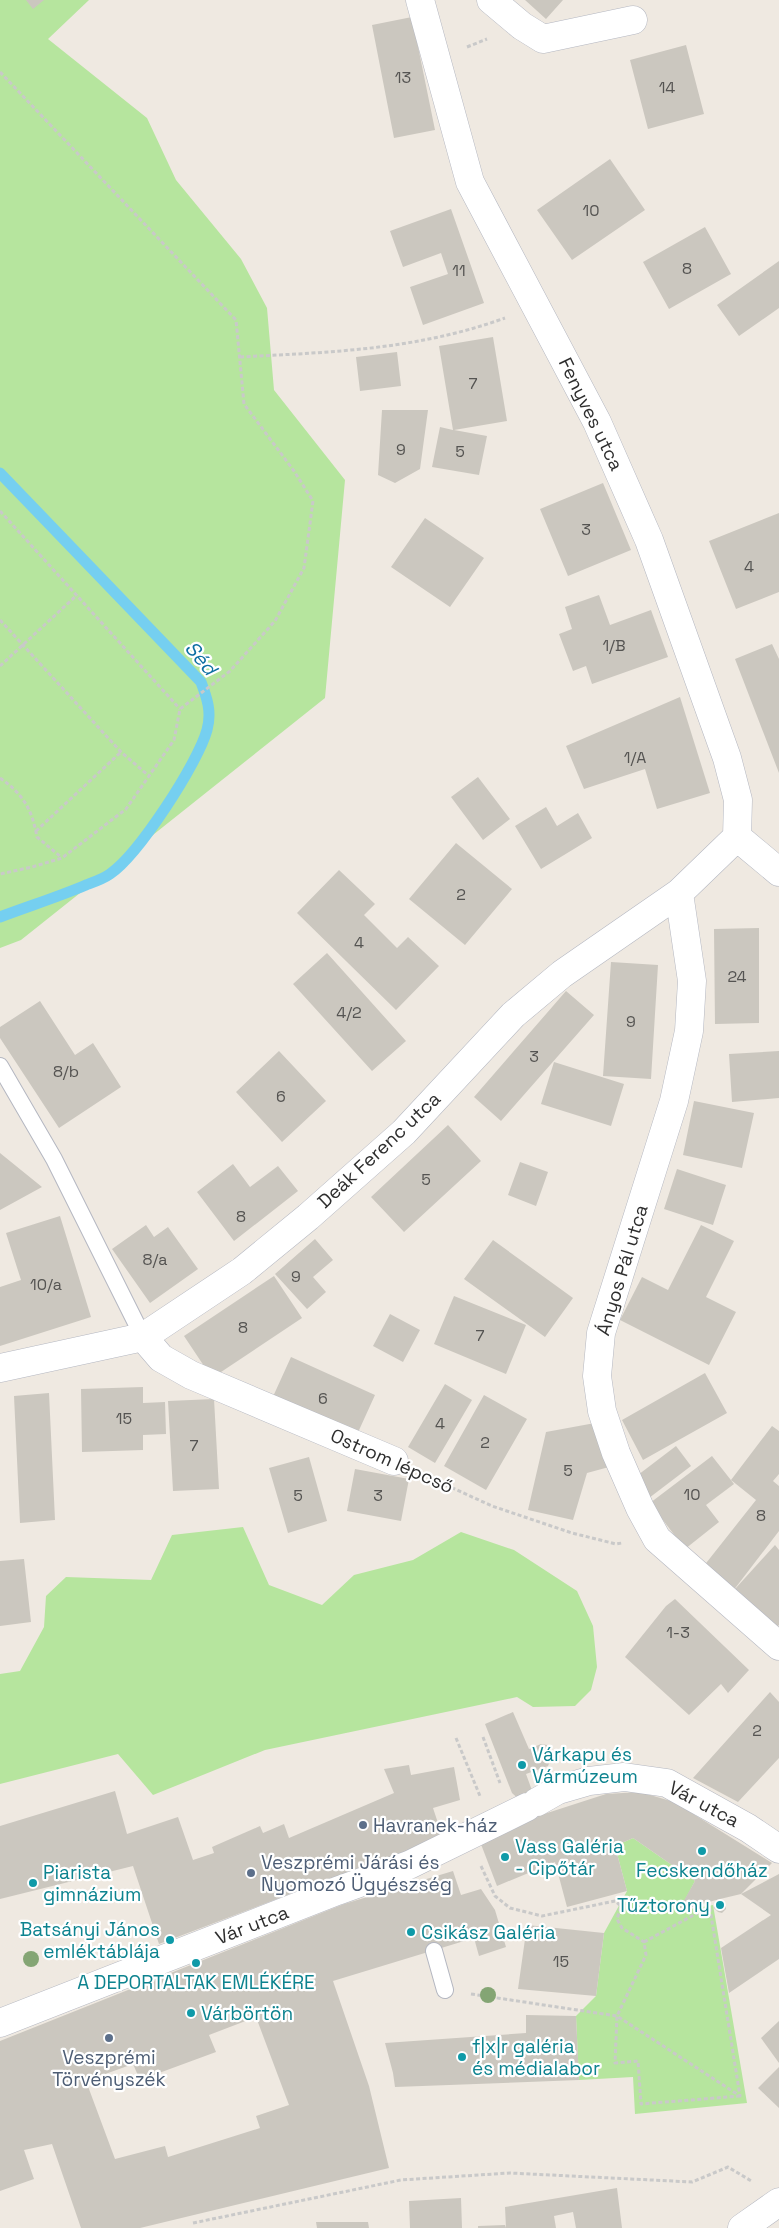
<svg xmlns="http://www.w3.org/2000/svg" width="779" height="2228" font-family="'Space Grotesk',sans-serif">
<style>
.green{fill:#b6e59e}
.lines{fill:none;stroke-linecap:round;stroke-linejoin:round}
.stream{stroke:#75cff0;stroke-width:11}
.building{fill:#cbc7bf;fill-rule:evenodd}
.lane-casing{stroke:#b4b7c1;stroke-width:18}
.street-casing{stroke:#b4b7c1;stroke-width:29}
.path{stroke:#c9c9c9;stroke-width:3;stroke-dasharray:4 2.5;stroke-linecap:butt}
.lane{stroke:#fff;stroke-width:16}
.street{stroke:#fff;stroke-width:28}
.tree{fill:#84a574}
.culture-dot{fill:#0f9aa8;stroke:#fff;stroke-width:2}
.service-dot{fill:#5c6f8a;stroke:#fff;stroke-width:2}
.labels{text-anchor:middle;dominant-baseline:central;stroke-width:4.5;stroke-linejoin:round;paint-order:stroke}
.number-label{font-size:16px;fill:#555452}
.street-label{font-size:19px;fill:#2e2e2e;stroke:#fff}
.culture-label{font-size:19px;fill:#0d838f;stroke:#fff;text-anchor:start}
.service-label{font-size:19px;fill:#4e5e75;stroke:#fff;text-anchor:start}
.water-label{font-size:20px;font-style:italic;fill:#0d6fa3;stroke:#fff}
</style>
<rect width="100%" height="100%" fill="#efe9e1"/>
<path class="green" d="M0,0h89l-41,39 99,79 29,62 65,79 26,49 7,82 71,90 -20,218 -304,242 -21,8z
M243,1527l26,58 53,20 32,-30 59,-15 48,-28 53,18 63,41 16,35 4,41 -6,23 -16,16 -42,1 -16,-10 -252,53 -112,45 -35,-41 -118,30v-110l20,-3 24,-44 2,-31 20,-19 85,3 21,-45z
M633,1838l62,43 -16,30 34,-6 34,198 -112,11 -2,-37 -54,3 -3,-64 20,-20 8,-63 23,-42 -12,-45z"/>
<g class="lines">
<path class="stream" d="M0,473l201,209c6,16 11,30 6,48 -9,33 -68,124 -97,144 -7,5 -16,8 -24,11 -28,12 -57,21 -86,32"/>
</g>
<path class="building" d="M26,0h18l-11,9z
M525,0h38l-17,19z
M412,17l23,113 -41,8 -22,-113z
M686,45l18,69 -56,15 -18,-69z
M610,159l35,51 -73,50 -35,-50z
M451,209l33,94 -61,22 -13,-38 38,-13 -7,-21 -38,14 -13,-36z
M705,227l26,47 -62,35 -26,-47z
M779,261v47l-40,28 -22,-31z
M493,337l14,84 -53,9 33,6 -8,39 -47,-8 8,-40 13,3 -14,-84z
M397,352l4,34 -41,5 -4,-34z
M382,410h46l-8,59 -25,14 -17,-8z
M603,483l28,67 -63,26 -28,-67z
M779,513v79l-43,17 -27,-68z
M425,518l59,40 -34,49 -59,-40z
M599,595l11,30 41,-15 17,47 -76,27 -6,-18 -13,5 -14,-37 13,-5 -7,-22z
M772,644l7,15v114l-44,-114z
M680,697l30,96 -53,16 -12,-40 -61,20 -18,-43z
M478,777l32,42 -27,21 -32,-43z
M546,807l11,19 21,-13 14,25 -51,31 -26,-43z
M456,843l56,46 -47,56 -56,-46z
M339,870l36,34 -11,11 33,33 11,-11 31,29 -43,44 -99,-97z
M759,928v95l-44,1 -1,-95z
M327,953l79,88 -34,30 -79,-87z
M611,962l47,3 -7,114 -48,-3z
M566,991l28,24 -93,106 -27,-24z
M40,1001l35,54 18,-12 28,44 -62,41 -59,-90v-11z
M279,1051l47,50 -44,41 -46,-50z
M779,1051v47l-47,4 -3,-48z
M554,1062l70,22 -13,42 -70,-22z
M694,1101l60,12 -12,55 -59,-13z
M448,1125l33,36 -77,71 -33,-35z
M0,1153l42,34 -42,23z
M520,1162l28,10 -12,34 -28,-11z
M233,1164l17,23 28,-21 20,25 -64,50 -37,-49z
M677,1169l49,16 -13,40 -49,-16z
M60,1216l31,101 -91,29v-59l21,-7 -15,-47z
M146,1225l8,12 14,-10 30,42 -48,34 -38,-54z
M701,1225l33,16 -28,56 30,15 -27,53 -89,-45 22,-43 26,13z
M315,1239l18,21 -20,17 13,15 -19,17 -32,-35z
M493,1240l80,58 -28,39 -81,-58z
M274,1276l28,42 -90,60 -28,-42z
M454,1296l72,29 -20,49 -72,-30z
M390,1314l30,16 -17,32 -30,-16z
M291,1357l84,38 -20,44 -84,-38z
M705,1373l22,40 -84,47 -21,-40z
M445,1384l27,16 -37,63 -27,-16z
M143,1387v16l22,-1 1,32 -23,1v15l-61,2 -1,-63z
M49,1393l6,127 -35,3 -6,-127z
M484,1395l43,24 -41,71 -42,-24z
M214,1399l5,90 -46,2 -5,-90z
M595,1423l14,44 -22,6 -14,47 -45,-10 18,-78z
M772,1426l7,5v43l-6,7 6,5v45l-46,60 -30,-24 53,-67 -25,-20z
M676,1446l15,20 -42,32 -15,-20z
M712,1456l22,28 -28,21 13,17 -34,27 -35,-46z
M309,1457l18,64 -39,12 -19,-65z
M355,1469l54,10 -8,42 -54,-10z
M775,1545l4,5v75l-2,2 -42,-38z
M24,1559l7,63 -31,4v-65z
M675,1599l74,71 -21,23 -7,-9 -32,31 -64,-58 41,-51z
M770,1692l9,10v56l-41,44 -45,-24z
M513,1712l16,37 12,-5 6,1 6,9 -5,12 -22,8 15,41 65,-21 34,-2 34,10 98,61 -31,31 -21,5 6,5v5l-4,4 -4,-1 -4,-4 2,-8 -38,11 17,-30 -62,-43 -18,8 12,45 -60,16 -12,-45 -58,24 -18,-47 59,-22 -26,-24 -27,-69z
M409,1765l2,10 43,-8 6,33 -27,8 9,27 -128,64 -6,-12 -149,57 -26,-78 -133,33v-73l115,-35 12,43 51,-17 15,43 21,-7 -2,-6 48,-21 3,7 21,-9 5,14 105,-45 -10,-24z
M453,1871l8,24 20,-6 14,21 11,37 -27,9 -5,-18 -141,43 36,105 20,82 -249,60h-59l-29,-84 -28,6 10,29 -34,12v-150l344,-137zM256,2017l33,88 -33,11 4,12 -92,29 -3,-11 -50,13 -29,-78 47,-17 7,16 76,-28 -7,-17z
M779,1874v85l-50,34 -8,-45 50,-33 -30,-21z
M527,1925l77,8 -8,63 -78,-7z
M526,2015l50,1 3,64 -184,7 -2,-14 -8,-30 141,-10z
M779,2021v42l-18,-25z
M779,2067v41l-21,-20z
M617,2188l5,40h-46l-3,-16 -19,4 2,12h-50l-1,-21z
M461,2198l1,30h-52l-1,-27z
M316,2222h52l1,6h-52z
M505,2225l1,3h-28v-2z"/>
<g class="lines">
<defs>
<path id="lane" d="M0,1066l54,93 89,178
M434,1951l11,39"/>
<path id="street" d="M420,0l50,182 127,240 52,118 78,218 11,42 -1,37
M491,0l31,26 21,13 90,-19
M737,837l42,35
M679,893l13,88 -3,50 -15,70 -73,232 -4,43 5,35 14,42 24,55 17,31 122,107
M143,1337l18,21 30,17 203,86
M0,1368l143,-31 99,-66 66,-54 96,-85 109,-117 49,-41 117,-81 58,-56
M537,1802l21,-12 31,-9 35,-4 43,6 81,45 31,21
M0,2023l337,-132 72,-26 118,-58
M742,2228l37,-26"/>
</defs>
<use href="#lane" class="lane-casing"/>
<use href="#street" class="street-casing"/>
<path class="path" d="M467,47l20,-8
M0,72l236,248 8,84 50,67 19,30 -9,67 -29,53 -45,50 -50,38 -6,31 -48,69 -64,49 -30,9 -32,7
M240,357c93,-5 176,-7 265,-39
M0,511l180,198
M0,620l121,132 28,24
M0,666l77,-71
M0,778c23,16 32,31 37,59l24,20
M36,831l85,-79
M422,1474l70,32 80,27 44,11 6,-1
M483,1737l17,46
M456,1738l24,58
M481,1866l14,30 15,12 32,8 73,-15 6,5 -4,13 5,9 22,14 2,13 -29,61 -2,47 23,-2 3,43 99,-8
M644,1942l59,-32 7,-1
M471,1994l146,22 123,80 -30,-187 4,-1
M193,2223l208,-43 109,-7 182,9 36,-15 25,15"/>
<use href="#lane" class="lane"/>
<use href="#street" class="street"/>
</g>
<g class="tree">
<circle cx="31" cy="1959" r="8"/>
<circle cx="488" cy="1995" r="8"/>
</g>
<g class="culture-dot">
<circle cx="522" cy="1765" r="5"/>
<circle cx="702" cy="1851" r="5"/>
<circle cx="505" cy="1857" r="5"/>
<circle cx="33" cy="1883" r="5"/>
<circle cx="720" cy="1905" r="5"/>
<circle cx="411" cy="1932" r="5"/>
<circle cx="170" cy="1940" r="5"/>
<circle cx="196" cy="1963" r="5"/>
<circle cx="191" cy="2013" r="5"/>
<circle cx="462" cy="2057" r="5"/>
</g>
<g class="service-dot">
<circle cx="363" cy="1825" r="5"/>
<circle cx="251" cy="1873" r="5"/>
<circle cx="109" cy="2038" r="5"/>
</g>
<g class="labels">
<g class="number-label">
<text x="403" y="77">13</text>
<text x="667" y="87">14</text>
<text x="591" y="210">10</text>
<text x="687" y="268">8</text>
<text x="459" y="270">11</text>
<text x="473" y="383">7</text>
<text x="401" y="449">9</text>
<text x="460" y="451">5</text>
<text x="586" y="529">3</text>
<text x="749" y="566">4</text>
<text x="614" y="645">1/B</text>
<text x="635" y="757">1/A</text>
<text x="461" y="894">2</text>
<text x="359" y="942">4</text>
<text x="737" y="976">24</text>
<text x="349" y="1012">4/2</text>
<text x="631" y="1021">9</text>
<text x="534" y="1056">3</text>
<text x="66" y="1071">8/b</text>
<text x="281" y="1096">6</text>
<text x="426" y="1179">5</text>
<text x="241" y="1216">8</text>
<text x="155" y="1259">8/a</text>
<text x="296" y="1276">9</text>
<text x="46" y="1284">10/a</text>
<text x="243" y="1327">8</text>
<text x="480" y="1335">7</text>
<text x="323" y="1398">6</text>
<text x="124" y="1418">15</text>
<text x="440" y="1423">4</text>
<text x="485" y="1442">2</text>
<text x="194" y="1445">7</text>
<text x="568" y="1470">5</text>
<text x="692" y="1494">10</text>
<text x="298" y="1495">5</text>
<text x="378" y="1495">3</text>
<text x="761" y="1515">8</text>
<text x="678" y="1632">1-3</text>
<text x="757" y="1730">2</text>
<text x="561" y="1961">15</text>
</g>
<g class="street-label">
<text transform="translate(591 414) rotate(64)">Fenyves utca</text>
<text transform="translate(379 1150) rotate(-43)">Deák Ferenc utca</text>
<text transform="translate(622 1270) rotate(-73)">Ányos Pál utca</text>
<text transform="translate(392 1461) rotate(24)">Ostrom lépcső</text>
<text transform="translate(704 1804) rotate(28)">Vár utca</text>
<text transform="translate(252 1925) rotate(-21)">Vár utca</text>
</g>
<g class="culture-label">
<text x="532" y="1754">Várkapu és<tspan x="532" dy="22">Vármúzeum</tspan></text>
<text x="515" y="1846">Vass Galéria<tspan x="515" dy="22">- Cipőtár</tspan></text>
<text x="702" y="1870" text-anchor="middle">Fecskendőház</text>
<text x="43" y="1872">Piarista<tspan x="43" dy="22">gimnázium</tspan></text>
<text x="710" y="1905" text-anchor="end">Tűztorony</text>
<text x="160" y="1929" text-anchor="end">Batsányi János<tspan x="160" dy="22">emléktáblája</tspan></text>
<text x="421" y="1932">Csikász Galéria</text>
<text x="196" y="1982" text-anchor="middle">A DEPORTALTAK EMLÉKÉRE</text>
<text x="201" y="2013">Várbörtön</text>
<text x="472" y="2046">f|x|r galéria<tspan x="472" dy="22">és médialabor</tspan></text>
</g>
<g class="service-label">
<text x="373" y="1825">Havranek-ház</text>
<text x="261" y="1862">Veszprémi Járási és<tspan x="261" dy="22">Nyomozó Ügyészség</tspan></text>
<text x="109" y="2057" text-anchor="middle">Veszprémi<tspan x="109" dy="22">Törvényszék</tspan></text>
</g>
<g class="water-label">
<text transform="translate(201 658) rotate(50)">Séd</text>
</g>
</g>
</svg>
